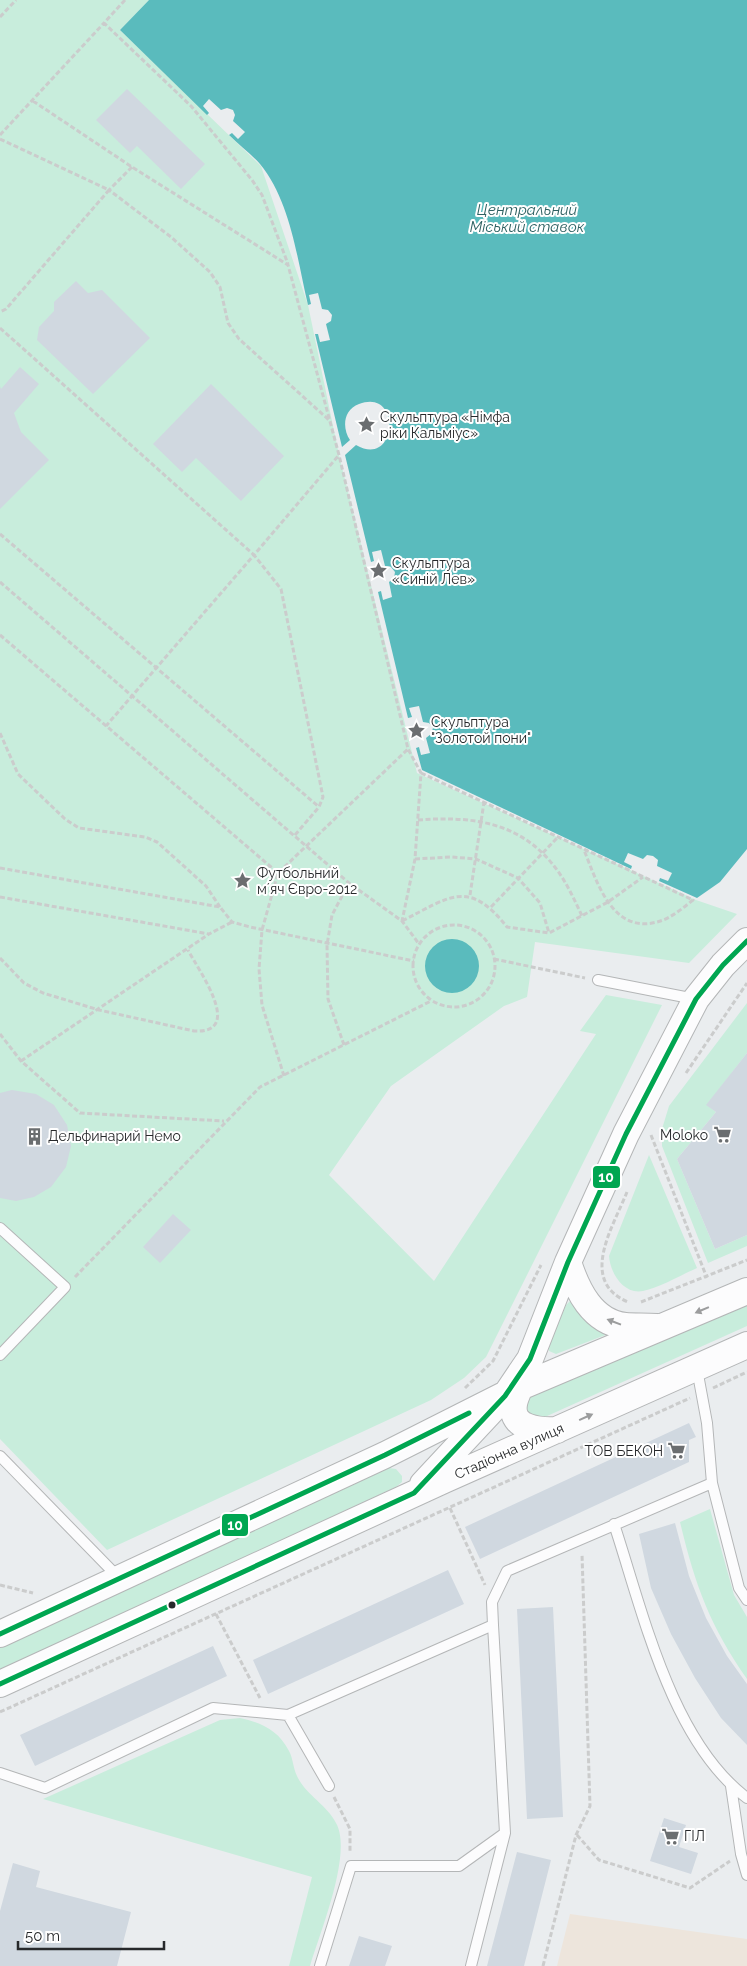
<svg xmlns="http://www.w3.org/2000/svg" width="747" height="1966" font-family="Raleway,sans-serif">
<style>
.education{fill:#ede5dc}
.green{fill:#c8eddc}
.water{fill:#5abbbd}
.building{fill:#d0d8e0}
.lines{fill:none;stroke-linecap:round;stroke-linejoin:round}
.service-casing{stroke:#b4b6b7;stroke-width:12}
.tertiary-casing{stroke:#b4b6b7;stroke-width:28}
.path{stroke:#cbcccc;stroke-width:3;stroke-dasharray:5 2.5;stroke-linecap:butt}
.service{stroke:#fcfcfd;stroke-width:10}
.tertiary{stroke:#fcfcfd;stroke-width:26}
.bus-1-casing{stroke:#fff;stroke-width:9}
.bus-1{stroke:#00a651;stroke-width:5}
.oneway{fill:#9c9d9e}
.bus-dot{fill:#27292b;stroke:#fff;stroke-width:2}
.labels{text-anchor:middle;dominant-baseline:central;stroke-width:4;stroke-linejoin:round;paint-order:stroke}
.poi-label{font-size:14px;fill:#27292b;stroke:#fff;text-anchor:start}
.street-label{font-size:14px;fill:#27292b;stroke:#fff}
.water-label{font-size:15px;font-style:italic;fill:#2e6162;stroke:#fff}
.line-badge{stroke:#fff;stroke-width:2}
.badge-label{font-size:14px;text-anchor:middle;font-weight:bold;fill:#fff}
</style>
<rect width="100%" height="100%" fill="#eaedef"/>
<path class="education" d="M570,1914l177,25v27h-190z"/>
<path class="green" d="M0,0h149l-29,30 141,136 47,139 31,150 78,318 279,127 41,14 -48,49 -154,-21 -8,55 -23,9 -113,80 -62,89 105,106 162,-247 -16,-3 26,-36 56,10 -176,352 -22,21 -33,22 -324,150 -107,-111z
M747,1003v50l-40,52 9,7 -39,47 38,90 32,-14v11l-39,17 -46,-117v-17l7,-23z
M649,1155l48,113c-16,7 -38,20 -54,23 -20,4 -33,-19 -34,-35z
M571,1300l37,34 -52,20 -7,-3v-6l17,-40z
M747,1301v25l-211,95 -5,-2 -8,-17 2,-4z
M389,1468l7,1 6,7v6l-6,5 -396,183v-22z
M710,1509l24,86 13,22v62c-37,-53 -52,-94 -67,-157z
M240,1718c22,5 38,12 49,33 4,7 4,17 8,25 8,18 30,29 39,47 17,30 -16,109 -26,143h-21l23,-89 -269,-78 177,-79z"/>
<path class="water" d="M149,0h598v849l-27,33 -23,16 -38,-17 1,-3 8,3 4,-8 -15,-7 1,-6 -5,-4 -6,-1 -4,4 -15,-6 -4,9 8,4 -1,3 -209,-99 -6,-22 3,-1 2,8 9,-2 -4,-15 5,-4 2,-6 -4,-5 -6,-1 -4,-16 -10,2 3,9 -4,1 -30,-126 3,-1 2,9 9,-3 -3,-15 5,-4 1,-6 -4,-5 -6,-1 -4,-16 -9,2 2,9 -3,1 -26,-107 11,-10c42,24 46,-58 3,-41 -16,6 -17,24 -9,36l-8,7 -27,-113h3l2,8 10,-2 -4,-16 5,-3 1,-6 -4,-5 -6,-1 -4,-16 -9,2 2,9 -3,1c-11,-46 -17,-103 -48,-141 -9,-10 -21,-19 -31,-29l3,-2 6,6 7,-7 -12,-11 2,-6 -2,-5 -6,-2 -6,2 -12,-11 -6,7 6,7 -2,2 -87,-85z
M425 966a27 27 0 1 1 54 0a27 27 0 1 1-54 0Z"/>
<path class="building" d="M127,89l78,75 -24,25 -44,-43 -7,7 -34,-33z
M76,281l12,12 14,-3 48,48 -57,56 -56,-54 2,-13 15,-16v-9z
M20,367l19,17 -25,29 7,19 28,28 -49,49v-123l1,3z
M211,384l73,72 -43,45 -45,-43 -14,14 -29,-28z
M747,1053v182l-32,14 -38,-90 39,-47 -10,-7z
M12,1090l24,4 18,11 13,20 4,21 -5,21 -15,20 -17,10 -18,4 -16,-3v-105z
M173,1214l18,16 -31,33 -17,-16z
M689,1423l7,14 -7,3v22l-209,97 -15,-32z
M675,1523l14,53 17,42 21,38 20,28v61l-26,-27 -26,-40 -24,-44 -20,-46 -12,-54z
M448,1570l16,34 -196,90 -15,-34z
M553,1607l10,210 -36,2 -10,-210z
M213,1646l14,30 -192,90 -15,-31z
M664,1818l22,7 -7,22 19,6 -7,21 -41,-13z
M517,1852l34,8 -27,106h-37z
M13,1863l27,8 -4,16 95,25 -14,54h-117v-55z
M359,1936l33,10 -7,20h-36z"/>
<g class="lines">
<defs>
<path id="service" d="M598,980l97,19
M0,1228l65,59 -65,68
M0,1456l119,122
M712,1483l27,105 8,12
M614,1524c29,88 57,217 133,274
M288,1715l41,71
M0,1773l45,15 168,-80 75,7 205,-90 -1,-23 15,-31 205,-88 -5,-60 -10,-54
M731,1786l10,68 6,21
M320,1966l31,-100h108l46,-33
M471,1966l34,-133 -12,-208"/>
<path id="tertiary" d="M568,1262c9,28 24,60 57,64 10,1 21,0 31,1
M523,1378c-2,9 -8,18 -9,26 -4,25 26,27 43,26
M423,1484l82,-88 25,-37 38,-97 58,-128 70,-135 27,-34 24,-24
M0,1634l385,-179 135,-68 227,-96
M0,1684l444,-204 303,-135"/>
</defs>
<use href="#service" class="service-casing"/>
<use href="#tertiary" class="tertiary-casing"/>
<path class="path" d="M125,0l-21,23 87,83 61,74 10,15 26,69
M0,17l16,-17
M33,101l99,66 156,98 51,190 69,294 13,24 -6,86 -13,62
M0,135l104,-112
M0,139l109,51 -103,119 -6,3
M132,167l-23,23 62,47 39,35 10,15 8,36 11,16 90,81
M0,328l254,227 -148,171
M0,534l319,273
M0,582l349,301 53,38 17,23
M0,635l278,238
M0,733l18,41 47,45 14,9 66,9 12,5 49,44 14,21
M421,773l272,127c-10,8 -23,19 -36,22 -45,12 -60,-40 -73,-72
M418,820c52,-4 101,1 136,46 12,15 20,33 28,50
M295,835l24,-28 4,-10 -42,-208 -27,-34 85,-100
M415,859l36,-2 25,2 42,19 22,25 9,30
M0,868l220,39 12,15 18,5 164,34
M470,895l14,-93
M0,897l209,37 23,-12
M491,907l67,-70
M402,921c48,-24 66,-43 105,6l42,6 59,-31 35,-25
M413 966a41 41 0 1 1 82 0a41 41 0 1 1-82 0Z
M0,958l24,25 19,10 56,17 95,21c51,3 5,-60 -6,-81
M494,959l91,19
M0,1034l21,27 59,52 144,8
M344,1045l-16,-46 -1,-54 5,-30 17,-32
M21,1061l188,-127
M686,1073l61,-90
M284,1076l-22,-71 -3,-36 3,-39 16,-57 130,-124
M651,1135l56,143
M627,1192c-14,35 -49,89 1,110
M75,1277l185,-190 171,-86
M641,1302l106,-42
M465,1388l28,-27 48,-96
M713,1388l34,-16
M450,1508l35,77
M0,1585l33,8
M216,1614l44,84
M0,1712l690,-314
M334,1797l16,32v23
M577,1835l22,25 91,28 40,-27
M543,1966l33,-131 14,-29 -8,-252"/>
<use href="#service" class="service"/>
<use href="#tertiary" class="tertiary"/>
<defs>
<path id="bus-1" d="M0,1634l385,-179 84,-42
M0,1684l414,-191 91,-97 25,-37 38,-97 58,-128 70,-135 27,-34 24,-24"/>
</defs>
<use href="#bus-1" class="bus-1-casing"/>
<use href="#bus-1" class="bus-1"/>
</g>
<defs><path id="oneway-solid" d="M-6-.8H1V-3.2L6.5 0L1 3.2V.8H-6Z" transform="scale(1.25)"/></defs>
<g class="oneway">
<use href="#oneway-solid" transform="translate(702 1310) rotate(157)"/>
<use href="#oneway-solid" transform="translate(614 1322) rotate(-159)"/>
<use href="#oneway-solid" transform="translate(586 1417) rotate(-24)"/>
</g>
<defs>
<symbol id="sight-bare" viewBox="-9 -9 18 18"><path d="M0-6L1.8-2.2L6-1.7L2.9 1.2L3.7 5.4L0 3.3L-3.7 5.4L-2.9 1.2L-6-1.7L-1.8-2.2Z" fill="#6b6e70" stroke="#fff" stroke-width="2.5" paint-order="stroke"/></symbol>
<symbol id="supermarket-bare" viewBox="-9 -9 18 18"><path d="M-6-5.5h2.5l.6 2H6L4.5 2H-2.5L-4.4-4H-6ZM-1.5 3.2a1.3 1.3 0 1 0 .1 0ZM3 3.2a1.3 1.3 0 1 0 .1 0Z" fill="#6b6e70" stroke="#fff" stroke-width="2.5" paint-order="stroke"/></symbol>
<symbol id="building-bare" viewBox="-9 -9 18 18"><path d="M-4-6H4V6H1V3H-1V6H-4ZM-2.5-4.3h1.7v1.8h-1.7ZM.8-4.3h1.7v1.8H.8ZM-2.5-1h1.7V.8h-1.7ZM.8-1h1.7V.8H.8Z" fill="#6b6e70" stroke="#fff" stroke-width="2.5" paint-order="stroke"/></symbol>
</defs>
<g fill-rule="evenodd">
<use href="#sight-bare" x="354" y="412" width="25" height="25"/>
<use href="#sight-bare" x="366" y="558" width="25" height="25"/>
<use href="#sight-bare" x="404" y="718" width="25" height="25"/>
<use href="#sight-bare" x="230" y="868" width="25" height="25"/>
<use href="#supermarket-bare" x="710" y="1122" width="25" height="25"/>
<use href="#building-bare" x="22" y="1124" width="25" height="25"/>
<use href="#supermarket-bare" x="664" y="1438" width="25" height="25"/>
<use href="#supermarket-bare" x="658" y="1824" width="25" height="25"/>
</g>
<circle class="bus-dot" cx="172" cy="1605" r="4.5"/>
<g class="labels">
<g class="poi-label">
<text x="380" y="417">Скульптура «Німфа<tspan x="380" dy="16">ріки Кальміус»</tspan></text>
<text x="392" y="563">Скульптура<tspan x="392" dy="16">«Синій Лев»</tspan></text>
<text x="431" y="722">Скульптура<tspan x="431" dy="16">"Золотой пони"</tspan></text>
<text x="257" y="873">Футбольний<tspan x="257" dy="16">мʼяч Євро-2012</tspan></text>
<text x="708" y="1135" text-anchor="end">Moloko</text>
<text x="48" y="1136">Дельфинарий Немо</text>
<text x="663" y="1451" text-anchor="end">ТОВ БЕКОН</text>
<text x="684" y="1836">ГІЛ</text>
</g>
<g class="street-label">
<text transform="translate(509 1451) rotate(-24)">Стадіонна вулиця</text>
</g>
<g class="water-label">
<text x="527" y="210">Центральний<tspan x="527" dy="17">Міський ставок</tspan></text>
</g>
</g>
<g class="line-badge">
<rect x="592" y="1165" width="29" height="24" rx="5" fill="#00a651"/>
<rect x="221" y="1513" width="28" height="24" rx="5" fill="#00a651"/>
</g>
<g class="badge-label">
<text x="606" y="1182">10</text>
<text x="235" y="1530">10</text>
</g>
<path d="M18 1941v8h146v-8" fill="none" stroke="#27292b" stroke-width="2.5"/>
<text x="25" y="1941" font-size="15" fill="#27292b" stroke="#ffffff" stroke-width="4" paint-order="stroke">50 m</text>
</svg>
